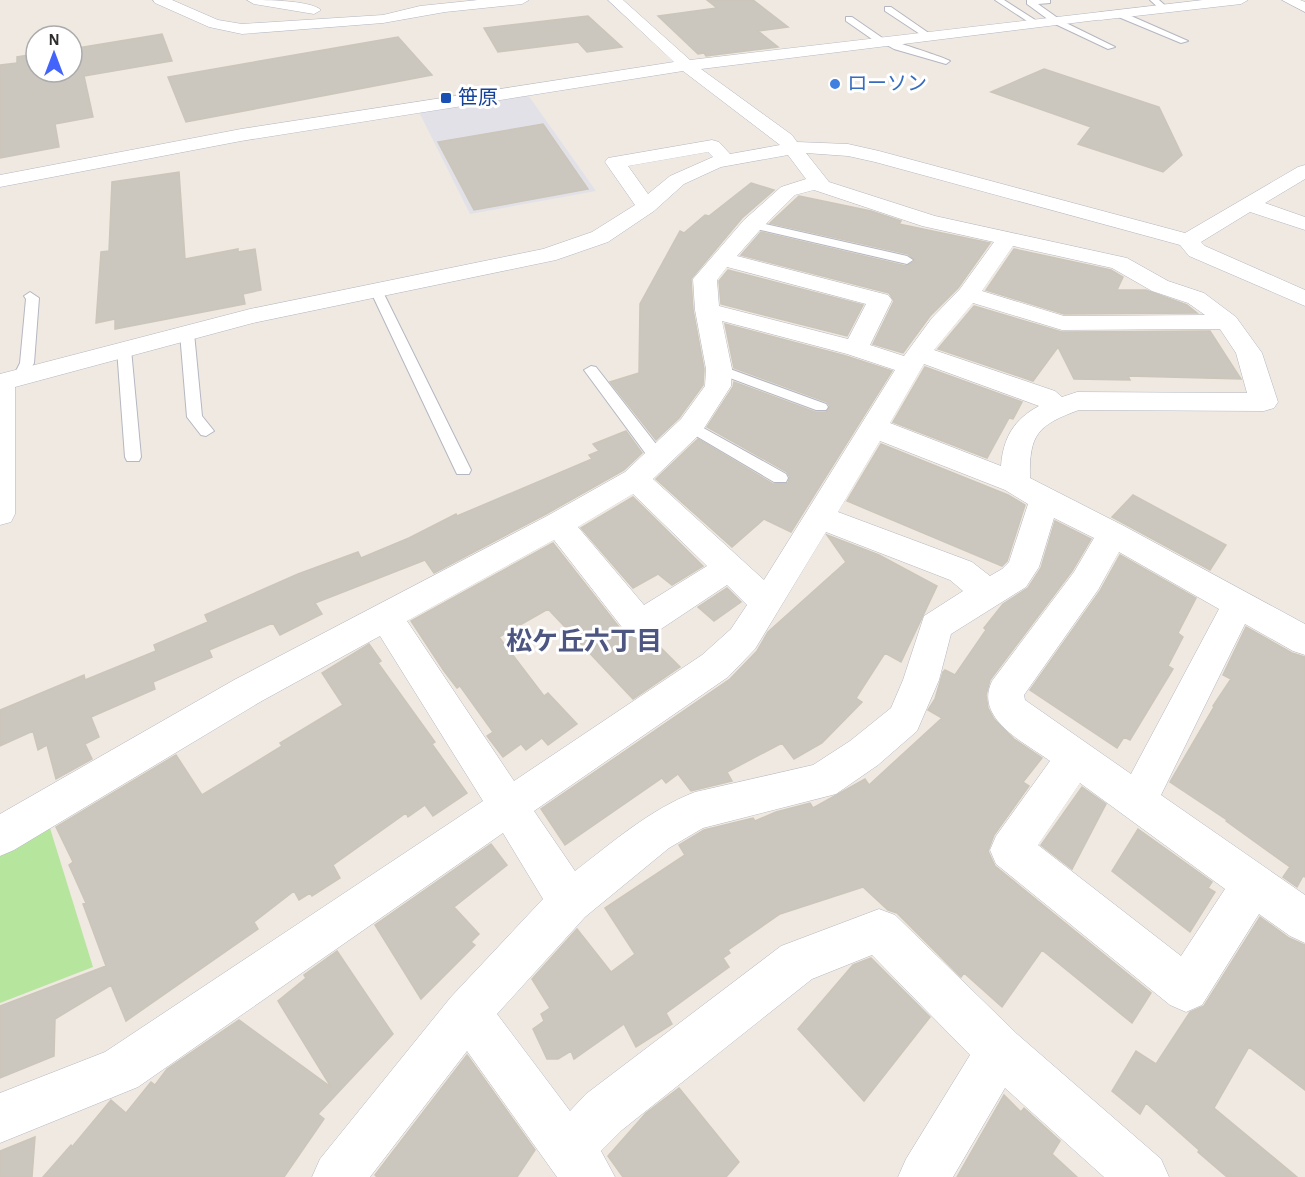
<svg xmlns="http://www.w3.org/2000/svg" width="1305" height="1177" font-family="'Alegreya Sans','Noto Sans JP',sans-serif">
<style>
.industrial{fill:#e3e1e8}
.green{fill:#b6e59e}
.building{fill:#cbc7bf;stroke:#cbc5ba;stroke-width:1.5}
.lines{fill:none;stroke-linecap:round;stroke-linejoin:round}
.service-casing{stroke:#b4b7c1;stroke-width:2}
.minor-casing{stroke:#b4b7c1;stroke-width:1}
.tertiary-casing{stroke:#b4b7c1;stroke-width:1}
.service{fill:#fff;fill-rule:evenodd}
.minor{fill:#fff;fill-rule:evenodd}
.tertiary{fill:#fff;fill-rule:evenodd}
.shop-dot{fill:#3f7fe0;stroke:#fff;stroke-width:2}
.transit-dot{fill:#1a4fb4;stroke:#fff;stroke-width:2}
.labels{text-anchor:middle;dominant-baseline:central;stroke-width:6;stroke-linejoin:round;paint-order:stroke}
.far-shop-label{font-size:20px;fill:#366cbe;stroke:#fff;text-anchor:start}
.far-transit-label{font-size:20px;fill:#164399;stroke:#fff;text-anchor:start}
.neighbourhood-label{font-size:26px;font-weight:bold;fill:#4d5680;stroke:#fff}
</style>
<rect width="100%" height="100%" fill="#efe9e1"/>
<path class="industrial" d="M528,95l68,96 -126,23 -51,-102z"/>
<path class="green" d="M49,825l44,142 -93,36v-152z"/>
<path class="building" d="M707,0h46l35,27 -30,4 20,16 -72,9 -2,-3 -6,1 -40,-38 59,-8z
M588,16l34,31 -35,5 -9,-10 -80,10 -14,-24z
M162,34l10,27 -88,15 9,41 -38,7 4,23 -59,11v-93l17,-2v-6l19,-3v18h36v-23z
M398,37l34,38 -246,47 -18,-45z
M1044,69l115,38 23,48 -19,17 -85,-28 13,-17 -100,-35z
M543,124l45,65 -114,21 -36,-68z
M179,172l6,87 53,-10v3l17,-3 6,41 -18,4 2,10 -130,25v-10l-19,4 5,-71 8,-1 3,-69z
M751,183l23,7 -32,28 -51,61 2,31 11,59 -1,16 -24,33 -23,22 -46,-58 29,-9 1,-69 40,-73 4,2 21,-18 4,1z
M799,196l72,15 30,10 -2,3 91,19 -32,45 -28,28 -27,37 -30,-9 21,-43 -5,-8 -148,-38 20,-23 145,34 9,-5 -7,-7 -138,-31z
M1014,249l97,21 12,7 -6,13h29l41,15 10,8 -133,1 -78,-24z
M728,270l135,35 -16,31 -126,-32 -2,-23z
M974,306l88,26 148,-1 31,48 -113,-3 2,4 -56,-1 -16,-32 -25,34 -95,-32z
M725,324l121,32 46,15 -101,161 -27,-13 -32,28 -76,-68 42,-40 75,45 15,-1 2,-6 -3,-5 -80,-45 26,-40 1,-5 81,30h11l4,-6 -3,-4 -93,-34z
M925,367l97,35 -9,17 -4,-1 -22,40 -94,-36z
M626,431l16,22 -18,17 -78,44 -112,59 -9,-13 -110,43 7,11 -42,21 -7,-12 -64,27 3,7 -59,25 2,7 -64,28 8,20 -14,7 7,15 -36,20 -9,-34 -9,5 -5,-19 -33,15v-36l84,-35 1,5 71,-29 -2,-6 54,-23 -3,-7 93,-41 60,-22 3,6 48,-20 47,-24 1,2 135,-57 -3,-4 10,-4 -6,-7z
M881,444l127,51 17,10 -18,56 -5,5 -155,-65z
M1133,495l93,50 -16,25 -98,-53z
M633,497l70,69 -31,19 -14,-11 -25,14 -52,-60z
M1055,521l36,18 -19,32 -82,109 -4,15 2,13 6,11 20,20 28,19 -19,24 6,4 -35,49 -6,16 7,15 156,127 -19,30 -90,-73 -40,57 -38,-34 -3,4 -64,-64 -9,-3 -25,-23 -83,27 -52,36 2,3 -7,5 6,9 -63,46 6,11 -36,23 -12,-23 -50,35 -3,-8 -13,8h-11l-14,-30 11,-8 -3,-7 9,-6 -18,-29 45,-50 34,43 24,-18 -30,-46 80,-53 -6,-10 25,-15 49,-12 2,3 21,-9 34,-9 3,5 52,-29 4,6 73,-67 -14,-8 7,-11 8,-27 2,-2 10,5 31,-45 -2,-2 19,-24 25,-16 13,-20z
M827,535l52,20 58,31 -36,76 -16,-9 -29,45 6,4 -40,41 -28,16 -12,-16 -55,29 5,9 -41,10 -13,-17 -12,9 -4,-5 -97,67 -24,-36 189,-130 27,-28 11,-19 78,-70z
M553,543l73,93 21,6 5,-3 28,28 -47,32 -85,-90 -49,28 45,59 4,-3 29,31 -29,21 -6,-7 -16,12 -5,-6 -18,13 -16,-21 6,-4 -33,-46 -3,2 -13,-17 -33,-50z
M1120,555l76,43 -18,35 5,4 -15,29 5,3 -43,71 -6,-3 -7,11 -87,-58 70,-99z
M727,588l14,14 -27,19 -16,-14z
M1246,627l46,26 13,4v220l-2,-1 -6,11 -14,-10 7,-10 -64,-46 1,-1 -57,-38 44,-75 -1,-1 18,-27 -8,-4z
M369,644l12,17 -3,2 57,79 -3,2 35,49 -34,23 -8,-11 -17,12 -2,-4 -73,52 7,13 -28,18 -2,-3 -11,7 -5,-9 -40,31 4,7 -132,92 -15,-36 -56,34 -1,37 -54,22v-72l106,-40 -23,-62 3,-1 -17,-38 4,-3 -17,-35 120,-72 26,40 80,-49 -2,-3 63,-38 -21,-32z
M1082,787l24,17 -34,65 -31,-24z
M1138,829l74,53 -4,6 7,4 -25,40 -78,-61z
M491,844l16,21 -53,42 25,27 -8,8 4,3 -54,54 -46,-74z
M1260,917l29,21 16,7v145l-56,-43 -35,61 83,69h-70l-29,-25 1,-2 -53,-47 -6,11 -28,-23 24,-40 20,13 34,-52 14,-6z
M337,951l56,83 -75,80 6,5 -40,58h-241l28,-32 1,2 39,-47 15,13 25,-31 4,3 12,-16 72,-49 92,67 -53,-86 28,-23 -2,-3z
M871,958l59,59 -66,84 -66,-72 55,-64z
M467,1055l68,95 -18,27h-140l-2,-2z
M679,1088l60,74 -13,15h-103l-15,-21 38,-43z
M1004,1095l17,17 3,-4 36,33 -8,13 25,23h-120z
M35,1137l-3,40h-32v-26z"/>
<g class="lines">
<defs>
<path id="service" d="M995,0h9l36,23 -7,2z
M1027,0h23v3l-12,1 24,17 53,26 -7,2 -55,-26 -26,-19z
M1150,0h9l9,8 -7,2z
M885,7h6l42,29 -7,2 -41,-27z
M1116,12h6l66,29 -7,2 -65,-27z
M846,17h6l32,22c4,0 62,19 66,22l-4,3 -52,-15 -9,-5h-6l-33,-23z
M752,221l155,35 6,4 -6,4 -159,-37 -2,-2z
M376,286l6,4 89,180 -2,4h-12l-2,-4 -85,-180z
M30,292l9,6 -5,65 -9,17 -5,2 -7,-5 7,-14 6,-64 -2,-3z
M187,329l7,4 8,83 12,15 -8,5 -5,-1 -14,-18 -7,-84z
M124,345l7,4 10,108 -2,4h-12l-2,-4 -8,-108z
M719,365l107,39 2,3 -2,3h-10l-102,-38 -2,-3z
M591,366l5,1 67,86 2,4 -2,4h-12l-67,-91z
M691,421l95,53 2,4 -2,4h-12l-88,-52 -3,-4 3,-4z"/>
<path id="minor" d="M153,0h19l46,20 24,4 141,-9 37,-9 58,-6h51l-7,4 -77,8 -62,11 -141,11 -33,-7 -54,-24z
M247,0c17,0 63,0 74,10l-7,4 -60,-10z
M608,0h15l67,60 410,-48 7,4 -2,3 -404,50 91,66 5,7 51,2 31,7 306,82 113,-66 7,-2v14l-40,24 40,14v13l-55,-18 -49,30 4,4 100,44v16l-116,-50 -9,-11 -305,-83 -27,-6 -42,-3 23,29 106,34 192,42 41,23 36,12 32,24 26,36 16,49 -4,6 -10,3 -185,-1c-41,15 -50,24 -49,68l94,48 181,98v31l-12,-4 -48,-27 -84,171 144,100v48l-15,-7 -31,-22 -57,91 -16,7 -16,-7 -174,-141 -6,-14 6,-14 54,-75c-26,-19 -76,-42 -58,-80l82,-109 20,-34 -40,-20 -15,49 -13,20 -75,47 -12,46 -22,51 -39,34 -42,29 -133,34 -34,20 -84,69 -88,97 73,97 16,-17 195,-148 98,-37 16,6 122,119 144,125 8,18h-65l-99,-89 -52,89h-55l8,-18 64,-104 -98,-100 -60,24 -190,151 -21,21 14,26h-58l-90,-126 -97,126h-58l8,-18 131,-162 92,-98 -40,-66 -365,254 -138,56v-50l105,-41 378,-251 -103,-165 -120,66 -246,148 -14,6v-42l234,-134 313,-164 78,-44 56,-53 24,-33 1,-17 -11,-59 -2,-31 51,-59 37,-33 25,-8 -18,-24 -67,12 -37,17 -30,27 -46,31 -52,18 -303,63 -238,64v127l-4,8 -11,3v-151l250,-65 293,-60 49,-17 43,-27 -30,-43 3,-4 104,-18 7,2 11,12 50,-9 -97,-74 -442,70 -241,46v-12l241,-46 433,-67zM708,152l5,5 -43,19 -22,18 -20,-28zM814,190l108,36 72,16 -34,47 -28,29 -28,38 -34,-11 22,-45 -4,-5 -151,-39 23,-26 35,-35zM1013,246l99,22 40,23 36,12 17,12 -141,1 -82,-25zM727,267l139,37 -18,35 -129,-33 -2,-26zM973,303l89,27 158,-1 16,24 11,40 -170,-1 -15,5 -7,-6 -121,-41zM722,321l125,33 48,16 -131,210 -111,-101 48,-46 30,-47 1,-17zM924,364l115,42c-25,13 -36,32 -38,60l-111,-43zM880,441l125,49 23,14 -19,58 -7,7 -12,7 -18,-14 -134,-50zM633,494l74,72 -63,39 -66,-78zM826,532l124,48 13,11 -39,25 -21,64 -12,28 -41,33 -37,24 -118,27c-46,18 -82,50 -120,79l-41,-60 194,-134 27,-28zM554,540l74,95 12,4 12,-4 75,-50 20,20 -16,24 -29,26 -188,126 -107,-160zM1119,552l100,57 -88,165 -106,-74 -1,-5 74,-105zM1080,783l145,106 -44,67 -143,-111z"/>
<path id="tertiary" d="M1203,0h45l-7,4 -141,16 -7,-4 7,-4z
M1282,0h18l5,2v10z"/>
</defs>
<use href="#service" class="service-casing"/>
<use href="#minor" class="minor-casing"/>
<use href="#tertiary" class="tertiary-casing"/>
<use href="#service" class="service"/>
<use href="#minor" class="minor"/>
<use href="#tertiary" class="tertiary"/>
</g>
<circle class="shop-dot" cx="835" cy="84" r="6"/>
<rect class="transit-dot" x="440" y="92" width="12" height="12" rx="3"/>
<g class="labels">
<g class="far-shop-label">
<text x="847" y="84">ローソン</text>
</g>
<g class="far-transit-label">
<text x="458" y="98">笹原</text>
</g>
<g class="neighbourhood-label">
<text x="584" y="642">松ケ丘六丁目</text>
</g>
</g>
<g transform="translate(54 54)"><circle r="28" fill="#ffffff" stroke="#ababab" stroke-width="1.5"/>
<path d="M0-4.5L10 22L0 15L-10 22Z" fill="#4264fb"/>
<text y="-9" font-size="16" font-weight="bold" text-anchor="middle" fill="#2e2e2e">N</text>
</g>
</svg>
